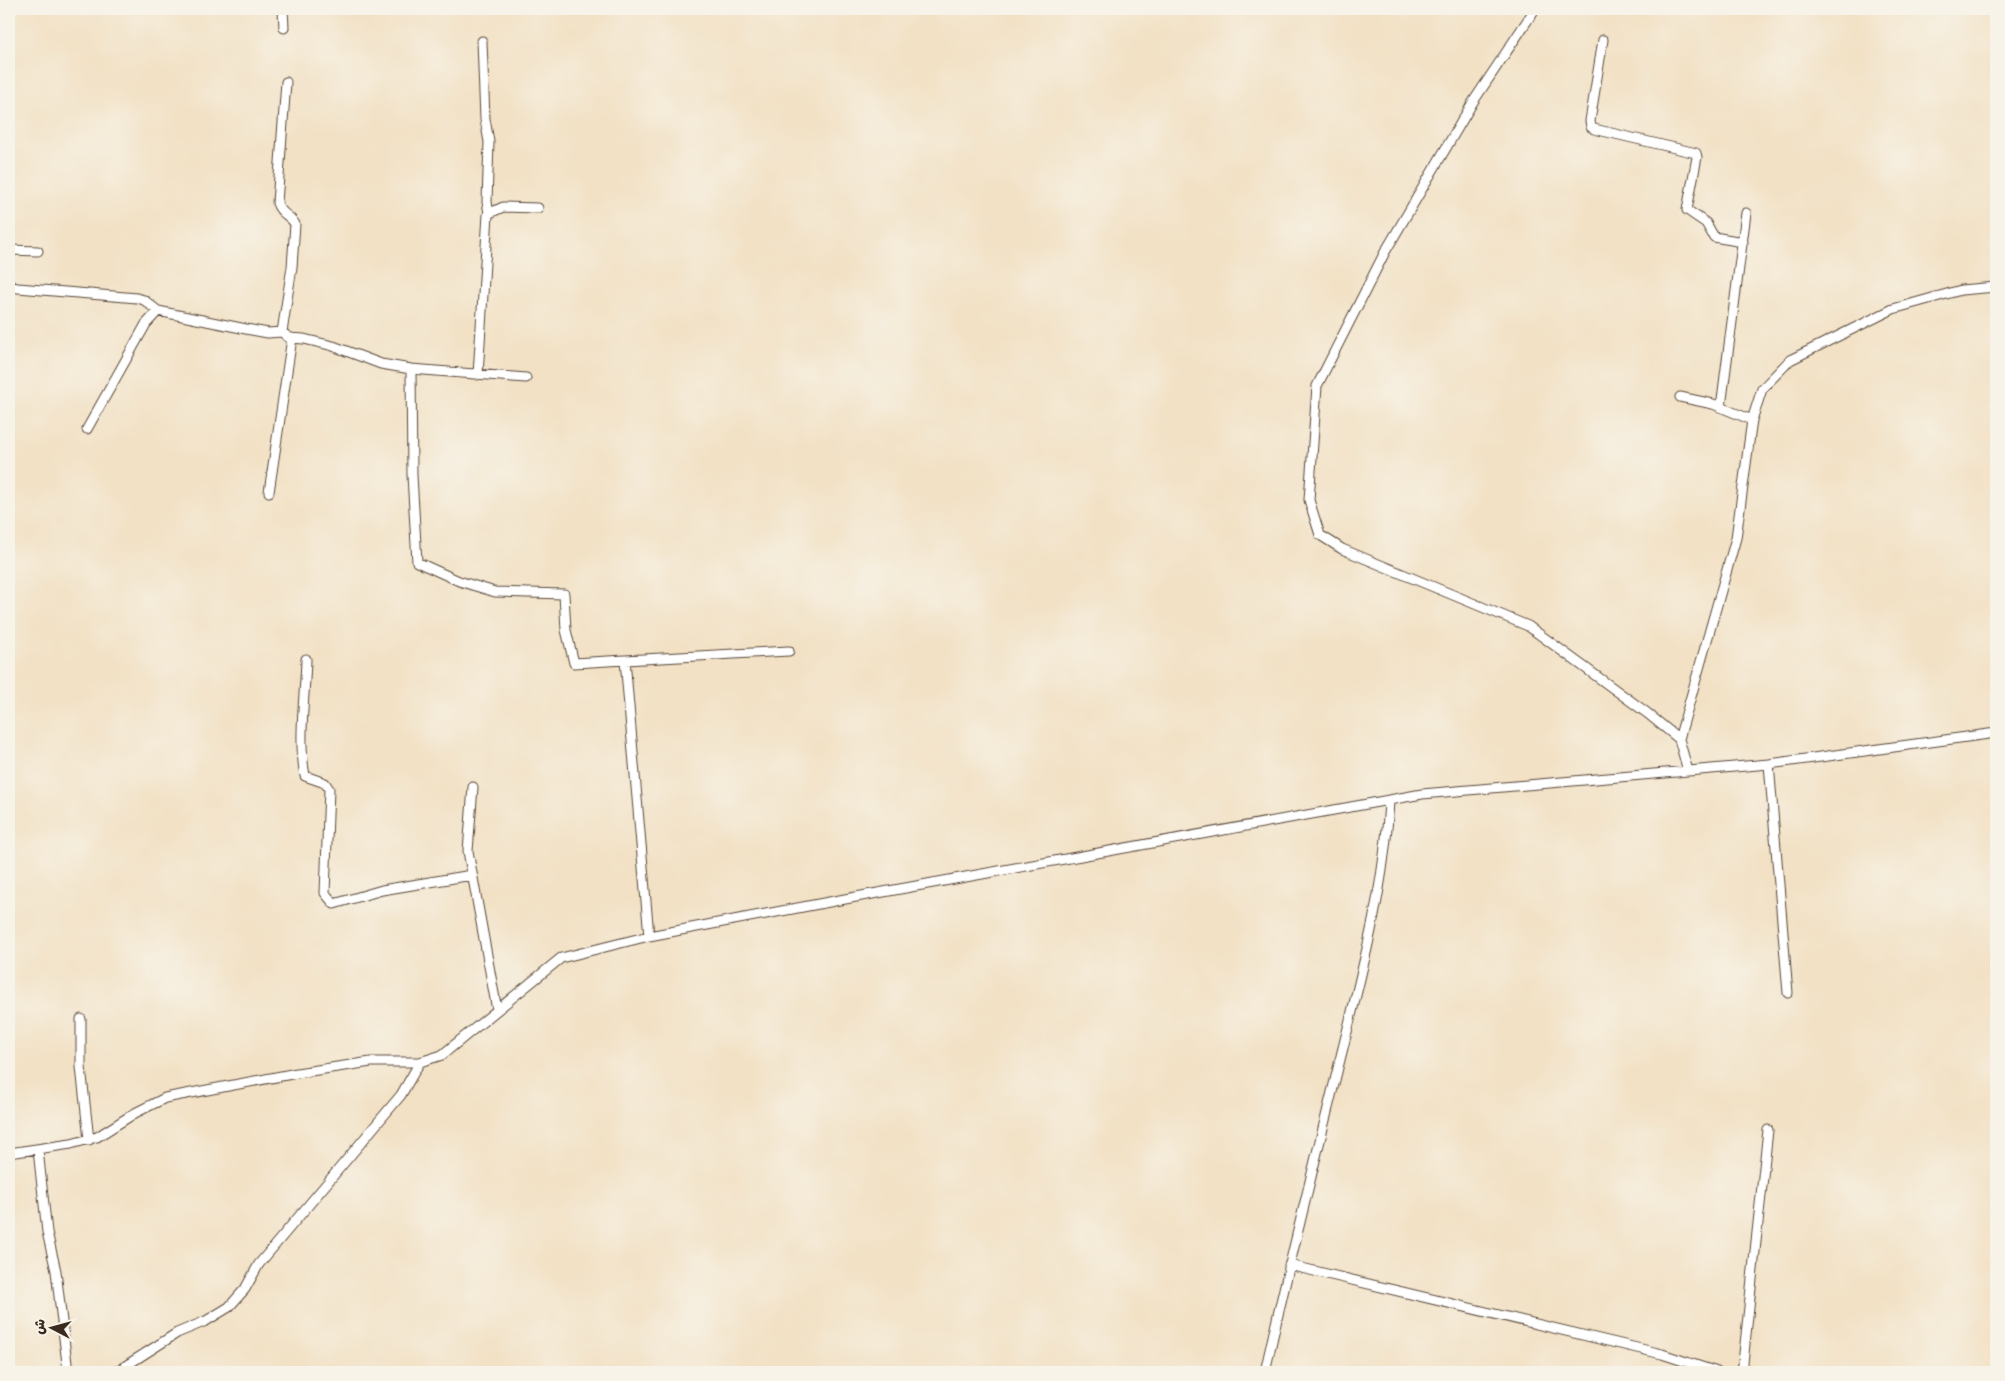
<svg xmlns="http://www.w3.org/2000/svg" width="2005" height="1381" font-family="Delius,'Playpen Sans Arabic',sans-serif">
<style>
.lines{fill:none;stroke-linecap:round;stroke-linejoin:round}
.street-casing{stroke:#564537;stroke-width:11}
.street{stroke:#fff;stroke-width:9}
</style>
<rect width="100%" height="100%" fill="#f7f3e8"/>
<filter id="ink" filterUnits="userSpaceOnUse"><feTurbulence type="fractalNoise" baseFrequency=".02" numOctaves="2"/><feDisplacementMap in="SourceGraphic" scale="10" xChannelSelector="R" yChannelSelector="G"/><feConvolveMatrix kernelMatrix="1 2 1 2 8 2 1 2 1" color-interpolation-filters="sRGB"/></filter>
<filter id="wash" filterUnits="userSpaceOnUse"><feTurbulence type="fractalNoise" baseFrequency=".0096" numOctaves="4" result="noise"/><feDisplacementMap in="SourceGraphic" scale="20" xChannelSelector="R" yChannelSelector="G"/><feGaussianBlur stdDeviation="1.12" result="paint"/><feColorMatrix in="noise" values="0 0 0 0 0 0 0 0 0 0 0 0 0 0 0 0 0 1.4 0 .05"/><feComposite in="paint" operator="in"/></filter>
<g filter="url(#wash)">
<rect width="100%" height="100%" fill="#f2e1c5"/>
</g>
<g filter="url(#ink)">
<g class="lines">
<defs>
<path id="street" d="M283,9l1,19
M1535,9l-62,93 -88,150 -68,134 -8,114 11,35 22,14 186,77 119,87 32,26 9,32
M1603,40l-13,81 1,6 3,2 102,24 1,4 -10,53 19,13 8,14 29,5
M482,41l3,78 4,23 -2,60 2,11
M286,82l-9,121c4,12 12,11 18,21l-3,43 -10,65 7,6 15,1 29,7 48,18 30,5 115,9
M9,253l1,-3 28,1
M9,283l2,4 7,1 119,10 7,2 14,11 88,18 22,4 14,-1
M411,369l1,106 5,87 42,19 36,11 69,2 2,36 8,33 51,-3 24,276
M478,375l10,-161 15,-7 35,1
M1680,397l33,7 39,16
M1721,407l25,-194
M87,429l59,-105 12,-13
M269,492l23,-154
M306,659c-1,38 -8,80 -1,117l20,7 4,6 -4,104 9,11 48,-14 90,-15
M625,660l164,-9
M1679,739l57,-201 16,-118 10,-31 28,-29 103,-51 68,-19 35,-3
M1769,764l19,229
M473,787l-5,64 29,159
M81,1019v48l8,73
M38,1150l9,82 9,39 12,101
M9,1153l62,-9 26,-7 38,-24 30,-15 132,-25 74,-11h49
M1289,1265l373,89 55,18
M116,1372l61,-39 29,-12 23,-14 16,-18 14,-25 142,-169 19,-33 22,-7 119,-97 88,-22 196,-37 577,-105 347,-30 227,-31
M1265,1372c23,-104 49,-208 75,-312 21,-85 45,-172 49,-260
M1742,1372l26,-242"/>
</defs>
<use href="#street" class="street-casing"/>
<use href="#street" class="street"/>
</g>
</g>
<rect width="2005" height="1381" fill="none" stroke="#f7f3e8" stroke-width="30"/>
<g transform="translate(52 1328) rotate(276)" stroke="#f7f3e8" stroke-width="4" paint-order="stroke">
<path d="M0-4L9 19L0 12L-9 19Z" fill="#3b2a1e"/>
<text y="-8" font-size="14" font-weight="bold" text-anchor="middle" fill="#3b2a1e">ش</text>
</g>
</svg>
